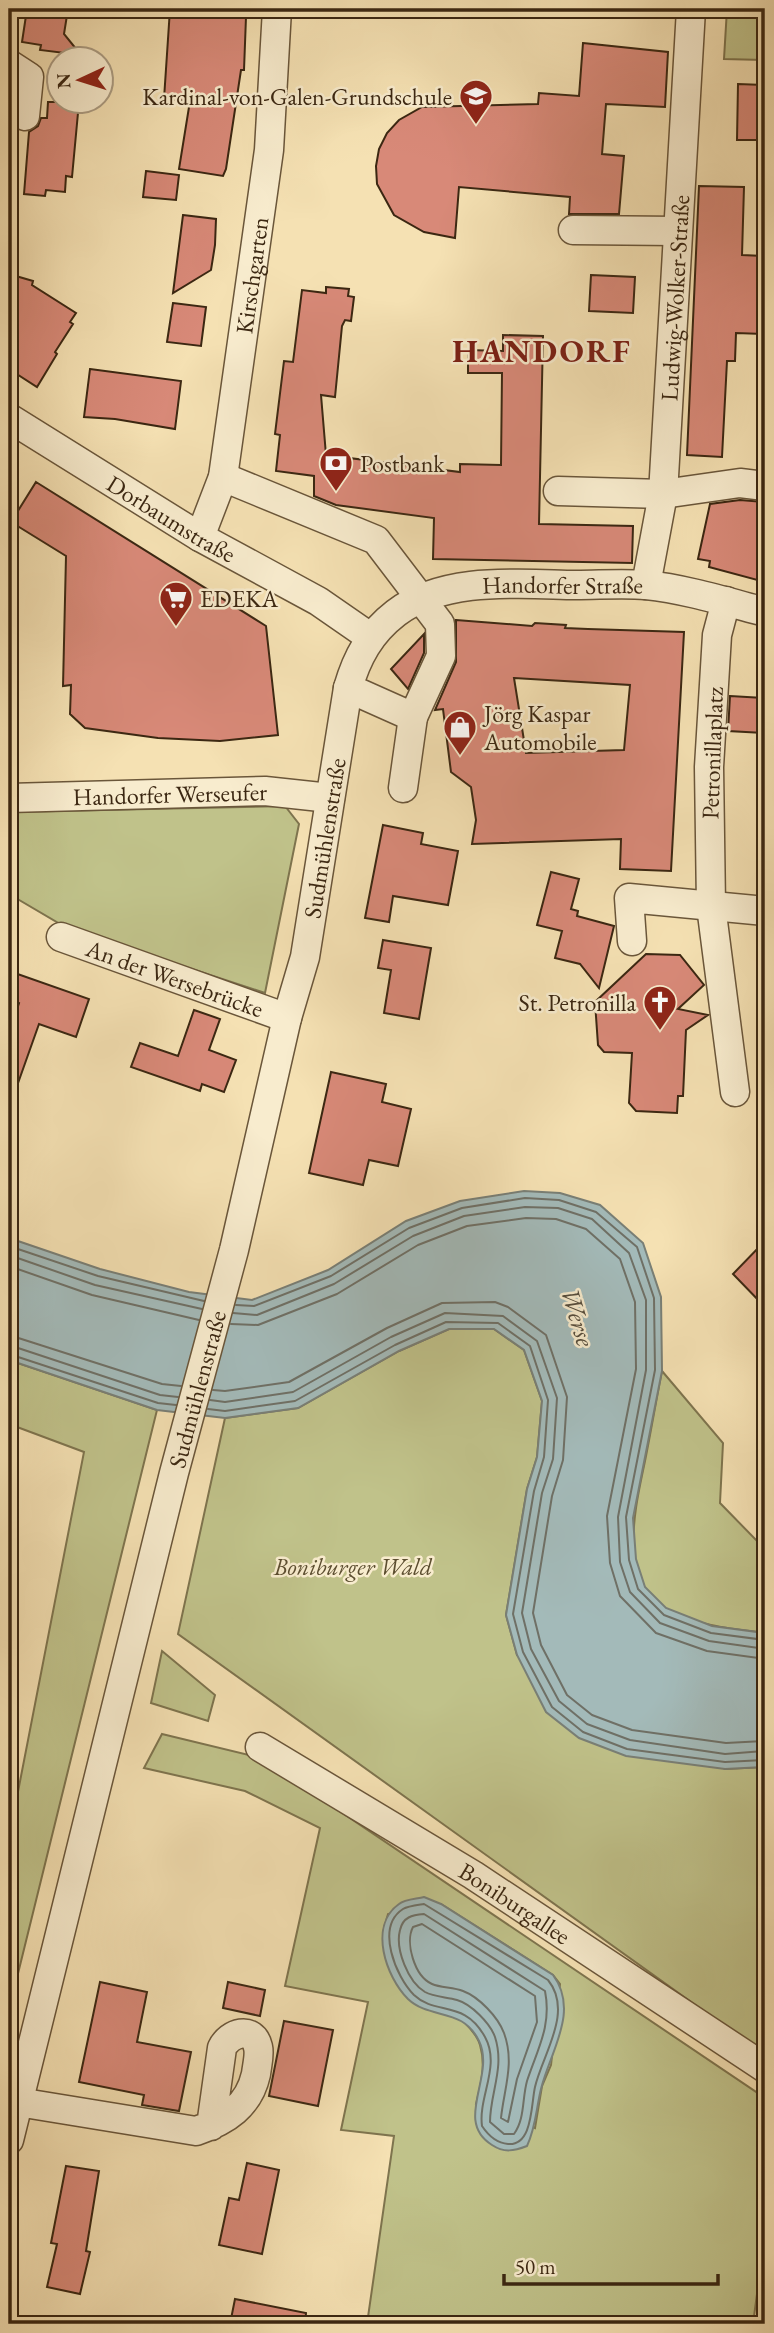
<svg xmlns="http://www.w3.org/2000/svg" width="774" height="2333" font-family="'EB Garamond',serif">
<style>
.green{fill:#c0c28a;stroke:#7e744e;stroke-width:2;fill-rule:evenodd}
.water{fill:#a3bab9;stroke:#797f76;stroke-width:2}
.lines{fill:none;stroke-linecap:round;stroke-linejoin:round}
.shore{stroke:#6f7066;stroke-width:2}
.building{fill:#d88978;stroke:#3b2712;stroke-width:2;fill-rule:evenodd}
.minor-casing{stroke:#6a563a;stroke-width:31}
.minor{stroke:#f8ecce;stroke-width:28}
.labels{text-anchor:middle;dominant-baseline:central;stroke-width:5;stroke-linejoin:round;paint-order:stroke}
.poi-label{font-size:24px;fill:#3b2712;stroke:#f8ecce;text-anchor:start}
.street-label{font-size:24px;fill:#3b2712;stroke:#f8ecce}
.park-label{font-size:24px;font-style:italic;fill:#5c4e30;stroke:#f8ecce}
.water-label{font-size:26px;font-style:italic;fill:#554c3c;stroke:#f8ecce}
.district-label{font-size:32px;font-weight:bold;letter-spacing:2px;fill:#7a1f14;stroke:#f8ecce}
</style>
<rect width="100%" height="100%" fill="#f5e1b3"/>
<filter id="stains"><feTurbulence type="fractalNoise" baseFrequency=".00286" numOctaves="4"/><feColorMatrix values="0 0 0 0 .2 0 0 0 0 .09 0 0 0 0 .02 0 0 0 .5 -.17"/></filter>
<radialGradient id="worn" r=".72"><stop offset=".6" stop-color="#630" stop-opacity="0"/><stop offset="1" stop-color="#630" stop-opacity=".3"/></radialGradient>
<path class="green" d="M727,9h38v51l-41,-1z
M285,806l14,18 -34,169 -198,-65 -58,-34v-82z
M449,1329h45l30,21 18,51 -5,56 -10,32 -21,126 11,40 208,114 40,-2v288l-587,-421 47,-216 73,-10 101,-57z
M9,1360l148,50 -148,600v-172l75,-386 -75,-28z
M662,1371l61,72 -3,60 38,39 7,-1v92c-33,-4 -68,-7 -98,-24 -51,-29 -31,-104 -22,-148 6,-30 11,-60 17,-90z
M162,1651l53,44 -7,26 -57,-18z
M162,1734l99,24 504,340v136l-12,90h-282c-34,-4 -69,0 -104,0l27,-188 -53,-6 27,-128 -83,-16 35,-158 -75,-37 -101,-23zM441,1904l112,71 7,9 -9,81 -9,21 -7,42 -59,-24c5,-20 10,-39 4,-59 -7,-26 -69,-62 -91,-79l-6,-34 5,-18z"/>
<path class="water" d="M524,1191l36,2 40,12 43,38 18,54 1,74 -29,147 3,41 9,28 21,21 46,18 53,7v134l-40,2 -99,-13 -47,-18 -33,-26 -29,-57 -11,-40 21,-126 10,-32 5,-56 -18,-51 -30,-21h-45l-50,22 -101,57 -73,10 -68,-8 -148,-50v-122l91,31 89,23 63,8 76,-30 78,-49 54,-20z
M424,1897l17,7 112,71c27,36 -3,77 -12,114 -5,20 -5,38 -14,57 -13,5 -23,7 -35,-1 -39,-24 4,-69 -13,-104 -16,-34 -49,-21 -71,-42 -22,-22 -40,-73 -9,-95 6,-5 18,-5 25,-7z"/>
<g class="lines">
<path class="shore" d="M9,1246l89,30 106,25
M9,1255l86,30 107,24
M9,1266l83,29 107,25
M236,1305l18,1 77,-30 78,-48 53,-20 63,-10 34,2 37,12 41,35 17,51 1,72 -29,147 3,43 9,29 26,26 47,18 54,7
M233,1313l24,2 77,-31 79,-48 51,-20 61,-9 33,1 34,11 37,34 17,47v70l-28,147 2,45 10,30 30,31 49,18 56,8
M231,1324l27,1 79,-31 81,-49 49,-19 59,-8 30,1 30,10 34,30 15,43 1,67 -29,147 3,47 10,33 36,37 51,18 58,8
M9,1335l153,49 19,2
M9,1345l151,50 18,2
M9,1354l149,49 18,2
M213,1390l12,1 64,-9 98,-54 55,-25 53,-1 13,5 38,28 21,62 -4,63 -11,36 -19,117 8,32 26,50 25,20 40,15 94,13 39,-2
M210,1400l15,2 68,-10 98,-55 54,-24 58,3 34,25 20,57 -4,61 -11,34 -20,120 9,36 28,52 28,23 43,16 95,14 40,-3
M208,1409l17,2 70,-10 100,-56 51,-23 52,1 32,23 18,54 -4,57 -10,34 -21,123 10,38 29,55 31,25 44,17 98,13 40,-2
M424,1904l124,76c26,32 -6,75 -13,107 -4,17 -2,59 -27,57 -12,-1 -20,-9 -26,-18 -4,-29 19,-60 3,-89 -21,-38 -49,-21 -71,-42 -18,-18 -39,-68 -11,-86 5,-3 15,-4 21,-5z
M424,1914l121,77c7,35 -8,59 -18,90 -5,18 -2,38 -13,53h-10l-14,-12c0,-29 15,-54 5,-85 -5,-14 -24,-33 -38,-37 -10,-3 -23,-3 -32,-8 -17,-10 -30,-43 -25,-62 3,-13 12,-15 24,-16z
M422,1924l113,72 2,26 -20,57 -9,43 -7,-4c3,-29 14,-55 3,-85 -6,-16 -25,-36 -41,-42 -10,-4 -22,-3 -31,-7 -18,-8 -27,-42 -19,-57z"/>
</g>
<path class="building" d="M27,9h41l-4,25 17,21 -41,-5 1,-5 -19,-3z
M170,9h45v6l31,2 -2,53h-3l-15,99 -3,7 -44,-7 11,-68 -26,-2z
M583,43l85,9 -3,55 -59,-3 -4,50 22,2 -5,58h-50l1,-17 -111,-10 -4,51 -31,-6 -30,-17 -17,-31 -1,-18 3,-17 8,-16 12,-13 23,-13 116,-3 1,-11 40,3z
M738,84l27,1v55h-28z
M48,102h31l-7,75 -6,-1 -1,16 -19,-2 -1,6 -21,-2 5,-62 9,-6 3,-8h6z
M146,171l33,4 -3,25 -33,-3z
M699,186l45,1 -2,68 23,1v78l-29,-1 -1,28h-8l-5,96 -35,-2z
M183,215l33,4 -1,26 -4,25 -38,23z
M9,274l24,7 -1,4 44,28 -6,9 3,2 -18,28 2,2 -20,33 -28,-18z
M591,275l44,2 -2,36 -44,-2z
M326,287l23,2 -1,7 6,1 -3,24 -6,-1 -3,6 -7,71 -14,-2 5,60 134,17v-8l41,1 1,-92h-34v-23l35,1v-16l40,1 -4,188 94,2 -1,37 -199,-4 1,-41 -98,-13 -22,-9v-20l-38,-5 4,-36 -5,-1 9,-73 9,1 9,-72 24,3z
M173,303l33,4 -5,39 -34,-4z
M90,369l91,12 -6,48 -60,-10 -31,-2z
M36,482l230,144 12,109 -58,6 -62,-3 -73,-10 -15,-14 1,-29 -8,1 3,-130 -55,-34z
M740,500l25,2v80l-56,-15 1,-6 -12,-2 12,-55z
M456,620l76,6 3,-3 31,2 -1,3 23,1 96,3 -13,239 -51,-2 1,-30 -149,5 4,-24 -5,-33 -20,-15 -8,-63 -8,1 21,-48zM514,678l116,7 -6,65 -98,3z
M424,634v19l-16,36 -17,-20z
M730,696l35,2v35l-37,-2z
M383,825l40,8 -2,11 37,7 -10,54 -55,-9 -4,26 -24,-4z
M551,872l28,7 -8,30 7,2 -1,5 37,10 -15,62 -19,-24 -25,-6 7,-27 -25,-6z
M383,940l48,8 -12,71 -35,-6 7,-43 -13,-2z
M646,954l34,1 24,30 -26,24 30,6 -22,15 -3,66h-5l-1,17 -41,-2 -7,-8 3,-50 -28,-1 -6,-7 -3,-43z
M9,971l80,28 -13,38 -37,-13 -27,76h-3v-66l10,-31 -10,-4z
M194,1010l26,9 -11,31 27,10 -12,32 -22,-8 -2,7 -69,-24 9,-24 38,13z
M331,1072l55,12 -4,18 29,7 -13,57 -29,-6 -6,25 -54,-12z
M765,1241v66l-32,-33z
M100,1982l47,10 -10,50 54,10 -12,59 -37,-6 2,-10 -65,-13z
M228,1982l37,8 -5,26 -37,-8z
M284,2021l49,9 -15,76 -49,-10z
M247,2163l32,7 -17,84 -43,-9 10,-47 10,2z
M66,2166l33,5 -13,80 4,1 -10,42 -33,-7 10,-43 -6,-1z
M235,2299l71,14 -1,11h-75z"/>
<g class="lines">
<defs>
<g id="minor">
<path d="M9,64l20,13 -4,39"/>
<path d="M573,230l104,1"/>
<path id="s1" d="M9,418l191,119 118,64 52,36"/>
<path d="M223,477l153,63 64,84 1,32 -28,61 -65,-29"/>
<path d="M558,491l105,3 77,-11 25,3"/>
<path id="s2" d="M200,537l23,-60 46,-327 8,-141"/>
<path id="s3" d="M646,585l17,-91 28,-485"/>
<path d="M726,601l-9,34 -8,132 2,139 24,186"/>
<path d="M403,788l10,-71"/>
<path id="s4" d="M9,798l256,-7 65,7"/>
<path id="s5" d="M61,937l226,81"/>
<path d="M632,941l-3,-43 136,13"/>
<path id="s6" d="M260,1747l213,128 292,193"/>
<path d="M18,2102l178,29c30,-10 53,-25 60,-57 1,-9 4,-19 2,-27 -5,-22 -29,-14 -36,1l-11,78"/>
<path id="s7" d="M9,2140l165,-667 60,-223 53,-232 18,-61 43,-269c9,-31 22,-55 48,-75 49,-37 123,-29 180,-28 23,0 47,-2 70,0 39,4 81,17 119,27"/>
</g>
</defs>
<use href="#minor" class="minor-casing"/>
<use href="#minor" class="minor"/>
</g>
<defs>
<symbol id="school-pin" viewBox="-11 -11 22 30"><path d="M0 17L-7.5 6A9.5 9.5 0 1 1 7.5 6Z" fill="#8f2418" stroke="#f8ecce"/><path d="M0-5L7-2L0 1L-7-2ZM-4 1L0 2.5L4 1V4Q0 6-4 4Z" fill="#fff"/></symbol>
<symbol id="bank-pin" viewBox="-11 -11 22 30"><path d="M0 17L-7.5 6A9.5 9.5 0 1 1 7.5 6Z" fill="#8f2418" stroke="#f8ecce"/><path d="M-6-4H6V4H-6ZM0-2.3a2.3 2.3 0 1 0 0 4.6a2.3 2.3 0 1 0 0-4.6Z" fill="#fff"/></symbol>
<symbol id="supermarket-pin" viewBox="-11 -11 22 30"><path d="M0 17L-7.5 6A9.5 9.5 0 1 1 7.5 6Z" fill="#8f2418" stroke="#f8ecce"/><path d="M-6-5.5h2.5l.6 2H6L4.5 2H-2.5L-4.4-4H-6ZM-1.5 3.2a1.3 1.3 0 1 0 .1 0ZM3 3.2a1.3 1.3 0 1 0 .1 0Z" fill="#fff"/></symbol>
<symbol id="shop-pin" viewBox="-11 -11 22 30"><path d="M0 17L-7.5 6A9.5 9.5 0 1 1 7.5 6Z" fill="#8f2418" stroke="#f8ecce"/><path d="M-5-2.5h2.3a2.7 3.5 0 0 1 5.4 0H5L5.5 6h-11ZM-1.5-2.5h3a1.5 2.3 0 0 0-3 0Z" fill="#fff"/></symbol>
<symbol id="church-pin" viewBox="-11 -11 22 30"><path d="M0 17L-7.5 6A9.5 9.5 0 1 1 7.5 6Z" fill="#8f2418" stroke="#f8ecce"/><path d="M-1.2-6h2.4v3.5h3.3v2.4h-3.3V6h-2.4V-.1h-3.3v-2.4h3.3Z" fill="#fff"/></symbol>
</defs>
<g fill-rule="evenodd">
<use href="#school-pin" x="457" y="77" width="38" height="52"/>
<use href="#bank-pin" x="317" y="444" width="38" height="52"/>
<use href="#supermarket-pin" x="157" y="579" width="38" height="52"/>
<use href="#shop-pin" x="441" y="708" width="38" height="52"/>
<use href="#church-pin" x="641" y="983" width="38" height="52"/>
</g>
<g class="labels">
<g class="poi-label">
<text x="452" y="96" text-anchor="end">Kardinal-von-Galen-Grundschule</text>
<text x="360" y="463">Postbank</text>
<text x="200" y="598">EDEKA</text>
<text x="484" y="713">Jörg Kaspar<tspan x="484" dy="28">Automobile</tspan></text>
<text x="636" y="1002" text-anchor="end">St. Petronilla</text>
</g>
<g class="street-label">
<text stroke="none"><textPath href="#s2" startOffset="268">Kirschgarten</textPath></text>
<text stroke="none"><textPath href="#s3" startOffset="289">Ludwig-Wolker-Straße</textPath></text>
<text stroke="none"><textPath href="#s1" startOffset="191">Dorbaumstraße</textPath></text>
<text stroke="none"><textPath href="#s7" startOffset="1755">Handorfer Straße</textPath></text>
<text transform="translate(712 753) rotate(-88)">Petronillaplatz</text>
<text stroke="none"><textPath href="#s4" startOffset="161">Handorfer Werseufer</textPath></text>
<text stroke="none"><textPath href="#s7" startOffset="1340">Sudmühlenstraße</textPath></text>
<text stroke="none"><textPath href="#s5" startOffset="121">An der Wersebrücke</textPath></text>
<text stroke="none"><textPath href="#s7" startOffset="774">Sudmühlenstraße</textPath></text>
<text stroke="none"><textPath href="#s6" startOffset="299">Boniburgallee</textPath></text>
</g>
<g class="park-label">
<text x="353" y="1566">Boniburger Wald</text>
</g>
<g class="water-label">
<text transform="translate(578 1317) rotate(73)">Werse</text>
</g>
<g class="district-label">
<text x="542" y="351">HANDORF</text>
</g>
</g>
<rect width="774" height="2333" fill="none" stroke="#f5e1b3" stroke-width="35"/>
<rect x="10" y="10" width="753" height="2312" fill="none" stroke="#3b2712" stroke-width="3.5"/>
<rect x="18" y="18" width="739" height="2298" fill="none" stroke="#3b2712" stroke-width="2"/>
<g transform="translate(80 80) rotate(266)"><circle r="33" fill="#f8ecce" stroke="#ac9d83" stroke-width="2"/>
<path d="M0-5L12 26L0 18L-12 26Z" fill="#8f2418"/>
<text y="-10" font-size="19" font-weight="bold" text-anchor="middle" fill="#3b2712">N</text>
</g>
<path d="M504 2274v10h214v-10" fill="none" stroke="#3b2712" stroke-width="3.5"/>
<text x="515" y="2274" font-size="21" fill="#3b2712" stroke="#f8ecce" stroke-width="5" paint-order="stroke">50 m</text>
<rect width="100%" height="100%" filter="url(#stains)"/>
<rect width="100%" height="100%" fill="url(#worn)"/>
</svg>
